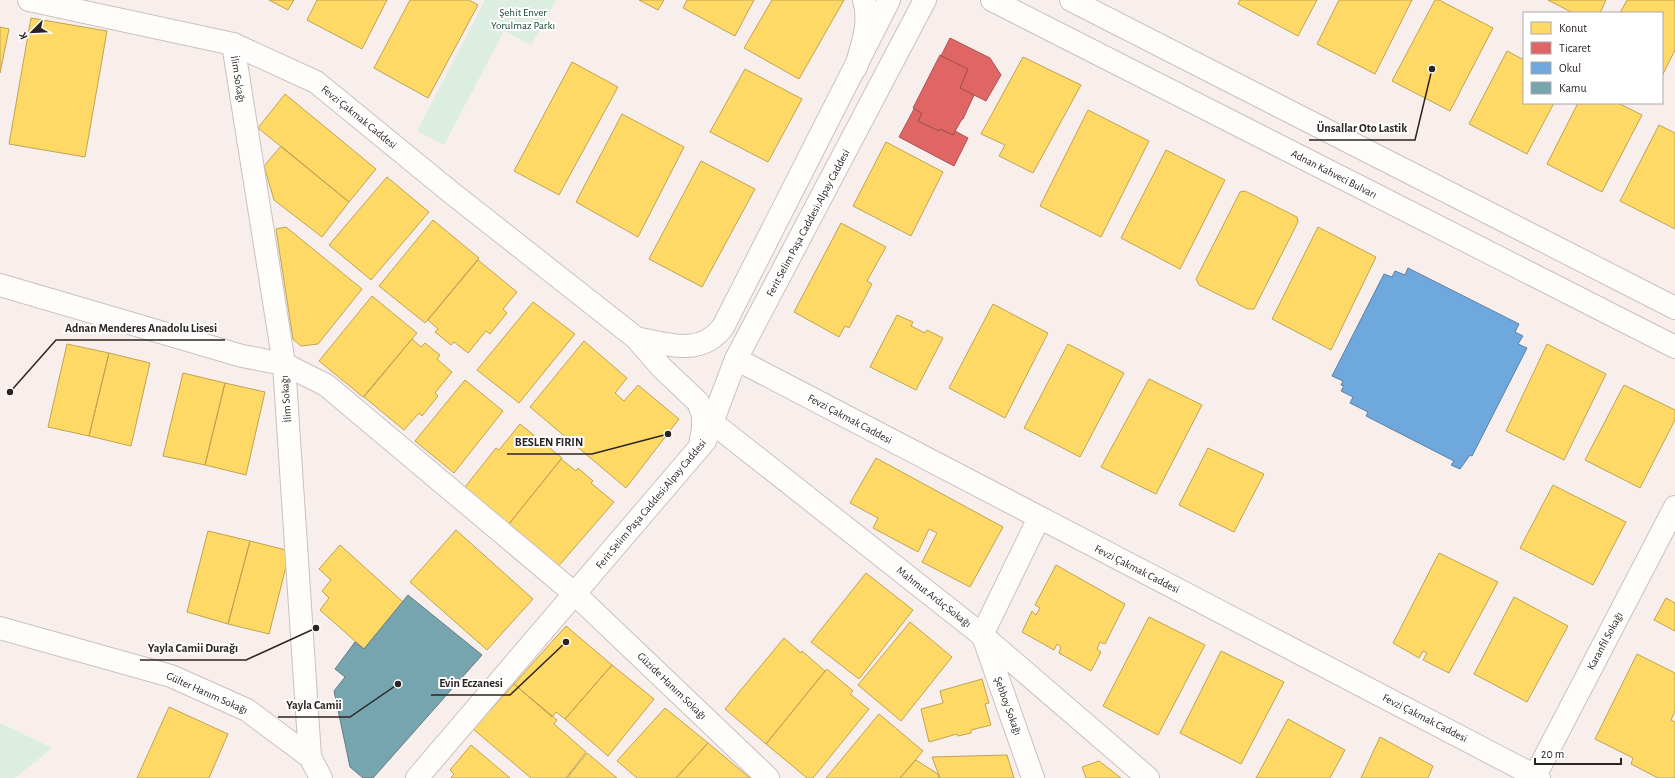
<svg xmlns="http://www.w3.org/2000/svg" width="1675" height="778" font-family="'Alegreya Sans',sans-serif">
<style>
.green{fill:#dbeee1}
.homes{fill:#ffd966;stroke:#c0a352}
.shops{fill:#e06666;stroke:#aa5252}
.schools{fill:#6fa8dc;stroke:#5b80a4}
.public{fill:#76a5af;stroke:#607e85}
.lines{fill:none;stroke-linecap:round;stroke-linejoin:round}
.pedestrian-casing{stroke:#c9c1bf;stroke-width:24}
.minor-casing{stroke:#c9c1bf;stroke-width:24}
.secondary-casing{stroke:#c9c1bf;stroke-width:24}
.primary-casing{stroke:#c9c1bf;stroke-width:24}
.pedestrian{stroke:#fefdfc;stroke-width:22}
.minor{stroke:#fefdfc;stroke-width:22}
.secondary{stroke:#fefdfc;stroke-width:22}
.primary{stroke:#fefdfc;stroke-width:22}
.labels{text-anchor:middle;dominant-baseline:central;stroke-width:4;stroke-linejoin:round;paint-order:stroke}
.park-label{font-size:11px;fill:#113f2d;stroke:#fff}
.street-label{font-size:11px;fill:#2c2422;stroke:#fff}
.leader{fill:none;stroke:#2c2422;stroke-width:1.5}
.callout-dot{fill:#2c2422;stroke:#fff;stroke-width:1.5}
.callout-label{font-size:12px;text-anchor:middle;font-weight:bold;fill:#2c2422;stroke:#fff;stroke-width:4;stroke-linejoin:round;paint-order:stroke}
</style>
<rect width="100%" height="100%" fill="#f8efec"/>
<path class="green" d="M485,0h71l-25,45 -27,-14 -60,114 -27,-14z
M0,723l52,25 -37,30h-15z"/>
<path class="homes" d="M269,0h25l-6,10z
M317,0h70l-25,49 -55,-29z
M410,0h59l9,5 -50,93 -54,-30z
M639,0h25l-6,10z
M687,0h67l-19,36 -52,-28z
M772,0h72l-45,79 -55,-31z
M1240,0h77l-19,36 -60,-32z
M1339,0h73l-37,74 -58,-30z
M1435,0h4l54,28 -43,83 -58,-30z
M1548,0h58l-6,13h-27z
M1627,0h48v50l-13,26v-63h-42z
M31,18l76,13 -22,126 -76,-13z
M0,27l9,2 -9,44z
M1507,51l17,9v43h30l-27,51 -58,-30z
M1023,57l58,28 -48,88 -34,-17 6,-11 -24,-11z
M572,62l46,25 -59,108 -45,-24z
M745,69l57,30 -34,63 -58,-30z
M285,94l91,75 -27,33 -91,-74z
M1578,103h40l24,12 -40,77 -55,-28z
M1088,110l61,31 -48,96 -61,-31z
M622,114l62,33 -46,90 -62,-35z
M1659,125l16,8v96l-55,-28z
M886,142l57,30 -32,64 -58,-30z
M281,146l68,56 -27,35 -48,-37 -10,-34z
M1166,150l59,30 -45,89 -59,-31z
M701,161l54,28 -53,98 -53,-28z
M387,177l42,35 -58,68 -42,-35z
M1245,191l52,26 1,5 -44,87h-6l-49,-24 -3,-6 42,-83 2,-4z
M433,220l46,38 -54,65 -46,-37z
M841,223l45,24 -19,34 5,3 -23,44 -4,-2 -6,11 -45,-25z
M286,227l76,62 -44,55 -17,2 -8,-7 -17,-110z
M1318,227l58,30 -45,93 -59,-31z
M478,260l39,32 -14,17 4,4 -17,21 -4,-3 -18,22 -14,-11 -3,3 -16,-13 3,-3 -10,-9z
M372,296l45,37 -54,64 -44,-36z
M533,302l42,32 -56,69 -42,-33z
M993,304l55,29 -43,85 -56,-30z
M897,315l16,7 -2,4 14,7 2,-3 16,8 -27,52 -46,-23z
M412,339l9,8 4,-4 15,12 -3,4 15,13 -17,21 3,3 -16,20 -3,-3 -15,17 -40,-33z
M584,341l43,37 -12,15 9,8 14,-16 41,34 -53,69 -96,-81z
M67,344l42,9 -20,83 -41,-9z
M1068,344l56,29 -44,84 -56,-29z
M1547,344l59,30 -42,86 -58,-29z
M109,353l41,10 -19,83 -42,-10z
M183,373l42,10 -20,82 -42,-9z
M1149,379l53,26 -46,89 -55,-27z
M465,380l38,31 -49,62 -39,-32z
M225,383l40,9 -19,83 -41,-10z
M1624,385l51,25v10l-35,68 -55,-28z
M520,424l42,34 -53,66 -44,-37 31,-39 3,2z
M1208,448l56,26 -30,58 -55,-27z
M876,458l127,69 -33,60 -48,-25 15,-29 -8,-4 -11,23 -45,-24 5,-10 -28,-15z
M561,459l15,12 2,-3 15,13 -2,2 23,19 -58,67 -48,-44z
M1553,485l73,37 -33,63 -73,-37z
M456,530l77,69 -46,51 -77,-68z
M208,531l42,10 -22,83 -41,-12z
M250,541l40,10 -21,83 -41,-10z
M340,545l63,57 -39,47 -44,-39 9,-12 -7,-7 9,-11 -12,-11z
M1439,553l59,29 -49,91 -26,-13 4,-7 -4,-2 -4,7 -26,-15z
M1056,565l69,39 -20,40 -5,-2 -3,7 4,3 -10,19 -32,-18 2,-6 -4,-3 -3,6 -32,-18 10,-21 4,4 4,-7 -5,-3z
M866,573l47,37 -54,69 -48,-37z
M1514,597l54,29 -41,76 -53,-28z
M1666,598l9,5v28l-21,-11z
M1149,617l56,28 -47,90 -55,-29z
M910,622l42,35 -51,64 -43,-36z
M566,626l46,39 -47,54 -9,-7 -4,5 -38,-33z
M784,638l17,15 1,-2 23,20 -59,73 -41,-35z
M1221,651l63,31 -43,82 -61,-31z
M1637,654l38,19v38l-4,9 4,2v56h-17l-27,-14 2,-6 -38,-19z
M612,665l42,34 -46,57 -43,-37z
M827,669l26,22 -3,3 19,15 -56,69h-6l-41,-34z
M982,679l7,24 -4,1 6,21 -20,5v3l-13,3 -1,-2 -28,8 -8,-33 22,-6 -3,-12z
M514,684l43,36 -3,4 32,28 -20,26h-35l-58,-49z
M169,707l59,27 -19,44h-72z
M665,708l43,35 -32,35h-39l-20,-17z
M879,714l44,37 -23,27h-74z
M1288,719l57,31 -15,28h-74z
M1380,737l53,29 -5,12h-67z
M708,743l42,35h-74z
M471,745l39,33h-59l3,-4 -4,-4z
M587,753l30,25h-50z
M1007,755l7,23h-74l-8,-21z
M916,760l22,14 1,4h-39z
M1099,761l22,17h-35l-4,-11z"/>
<path class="shops" d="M950,38l40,20 11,17 -15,26 -26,-13 8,-19 -27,-13z
M940,55l28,14 -8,19 14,7 -11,24h-1l-9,16 -13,-6 -1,2 -21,-10 4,-8 -9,-5z
M914,109l8,4 -4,8 21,10 1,-2 13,6 2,-4 13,7 -14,28 -55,-29z"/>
<path class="schools" d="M1408,268l111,56 -4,8 8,4 -5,8 9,4 -55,108 -2,-1 -10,14 -9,-4 3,-4 -88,-45 2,-4 -18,-9 3,-6 -12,-6 3,-5 -3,-1 2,-4 -11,-5 52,-102 8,3 3,-6 10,4z"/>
<path class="public" d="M408,595l74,60 -109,123h-10l-13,-11 -16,-76 11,-14 -10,-8 20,-27 9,7z"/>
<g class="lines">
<defs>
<path id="pedestrian" d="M233,44l51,320 26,393"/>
<path id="minor" d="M0,285l242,71 42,8 42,21 249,209 193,184
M736,359l803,419
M713,423l269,212 166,143
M0,628l171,48 76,34 63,47 11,21
M982,635l57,-117
M983,636l50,142
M1535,776l140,-269"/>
<path id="secondary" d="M29,0l204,44 83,38 137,112 183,144 25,29 37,35 5,13v15l-2,9
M636,338c32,6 64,19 87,-11l166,-327
M417,778l288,-337 31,-82 189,-359"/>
<path id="primary" d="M992,0l683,347
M1071,0l604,308
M856,67c6,-22 15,-44 8,-67"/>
</defs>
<use href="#pedestrian" class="pedestrian-casing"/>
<use href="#minor" class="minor-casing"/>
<use href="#secondary" class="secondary-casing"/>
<use href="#primary" class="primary-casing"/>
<use href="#pedestrian" class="pedestrian"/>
<use href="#minor" class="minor"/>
<use href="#secondary" class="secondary"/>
<use href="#primary" class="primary"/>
</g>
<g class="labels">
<g class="park-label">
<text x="523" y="12">Şehit Enver<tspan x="523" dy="13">Yorulmaz Parkı</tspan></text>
</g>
<g class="street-label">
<text transform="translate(238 79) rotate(81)">İlim Sokağı</text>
<text transform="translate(359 117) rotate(39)">Fevzi Çakmak Caddesi</text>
<text transform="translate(1334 174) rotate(27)">Adnan Kahveci Bulvarı</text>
<text transform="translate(808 223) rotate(-62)">Ferit Selim Paşa Caddesi;Alpay Caddesi</text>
<text transform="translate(286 399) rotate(-94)">İlim Sokağı</text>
<text transform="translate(850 419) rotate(28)">Fevzi Çakmak Caddesi</text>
<text transform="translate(651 504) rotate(-50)">Ferit Selim Paşa Caddesi;Alpay Caddesi</text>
<text transform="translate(1137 569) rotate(27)">Fevzi Çakmak Caddesi</text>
<text transform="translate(934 597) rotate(38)">Mahmut Ardıç Sokağı</text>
<text transform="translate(1605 641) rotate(-62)">Karanfil Sokağı</text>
<text transform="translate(672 686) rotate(44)">Güzide Hanım Sokağı</text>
<text transform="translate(207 693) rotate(24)">Gülter Hanım Sokağı</text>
<text transform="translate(1008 706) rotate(70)">Şebboy Sokağı</text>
<text transform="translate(1425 718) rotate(27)">Fevzi Çakmak Caddesi</text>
</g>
</g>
<path class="leader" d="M1432 69L1415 140H1309M10 392L56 340H225M668 434L592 454H507M316 628L246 660H140M566 642L510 695H431M398 684L350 717H278"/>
<g class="callout-dot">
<circle cx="1432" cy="69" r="4"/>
<circle cx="10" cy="392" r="4"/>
<circle cx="668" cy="434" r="4"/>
<circle cx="316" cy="628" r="4"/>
<circle cx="566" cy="642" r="4"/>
<circle cx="398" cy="684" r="4"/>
</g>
<g class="callout-label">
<text x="1362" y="132">Ünsallar Oto Lastik</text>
<text x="141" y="332">Adnan Menderes Anadolu Lisesi</text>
<text x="549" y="446">BESLEN FIRIN</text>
<text x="193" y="652">Yayla Camii Durağı</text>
<text x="471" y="687">Evin Eczanesi</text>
<text x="314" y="709">Yayla Camii</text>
</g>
<rect x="1523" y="12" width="140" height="92" fill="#ffffff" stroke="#aba7a7"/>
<rect x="1531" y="22" width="20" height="12" fill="#ffd966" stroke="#aba7a7"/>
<text x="1559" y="32" font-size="12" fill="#2c2422">Konut</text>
<rect x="1531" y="42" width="20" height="12" fill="#e06666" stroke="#aba7a7"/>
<text x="1559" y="52" font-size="12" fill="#2c2422">Ticaret</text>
<rect x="1531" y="62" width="20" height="12" fill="#6fa8dc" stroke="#aba7a7"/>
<text x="1559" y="72" font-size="12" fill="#2c2422">Okul</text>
<rect x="1531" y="82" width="20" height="12" fill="#76a5af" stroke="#aba7a7"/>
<text x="1559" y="92" font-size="12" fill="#2c2422">Kamu</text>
<g transform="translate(32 32) rotate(246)" stroke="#ffffff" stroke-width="3" paint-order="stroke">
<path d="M0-3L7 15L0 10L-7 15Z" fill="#2c2422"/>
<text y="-6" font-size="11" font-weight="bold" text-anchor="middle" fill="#2c2422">K</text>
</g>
<path d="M1535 758v6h86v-6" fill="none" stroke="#2c2422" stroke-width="2"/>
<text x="1541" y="758" font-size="12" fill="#2c2422" stroke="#ffffff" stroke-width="3" paint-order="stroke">20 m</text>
</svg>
